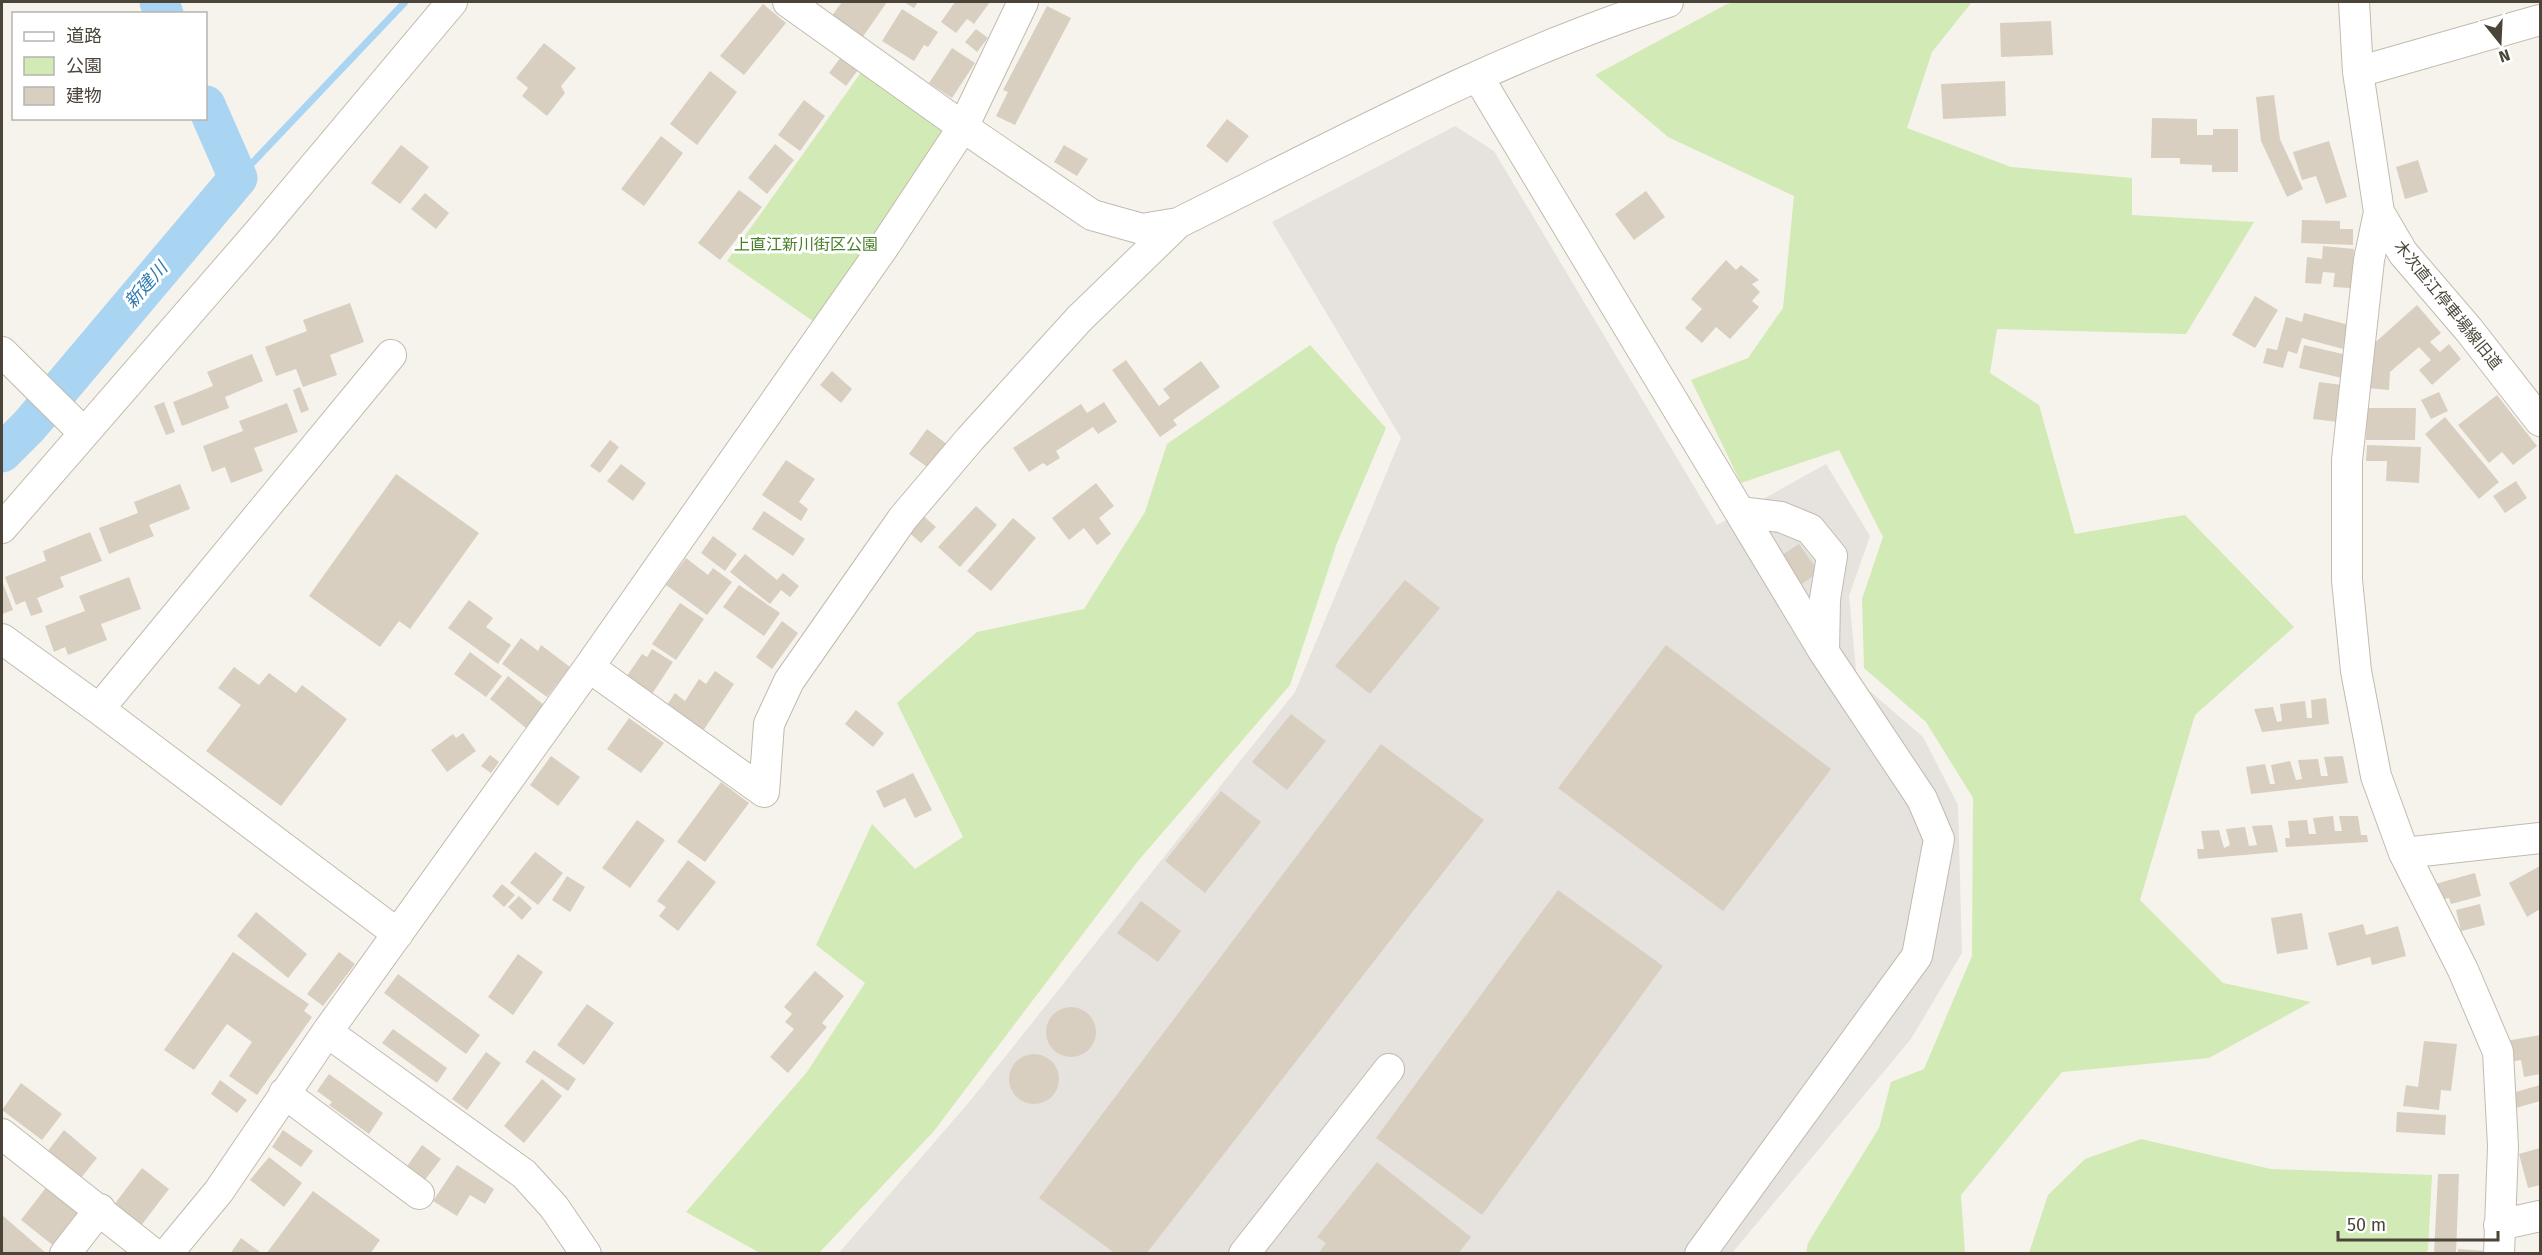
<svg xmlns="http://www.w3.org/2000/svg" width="2542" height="1255" font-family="'Fira Sans','Noto Sans JP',sans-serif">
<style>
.industrial{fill:#e6e2dd}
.green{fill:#d2eab5}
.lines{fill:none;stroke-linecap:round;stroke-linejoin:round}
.stream{stroke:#a9d4f2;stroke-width:7}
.river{stroke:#a9d4f2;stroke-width:39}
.building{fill:#d8cfc1}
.minor-casing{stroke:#c2bbae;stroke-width:32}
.minor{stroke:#fff;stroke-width:30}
.labels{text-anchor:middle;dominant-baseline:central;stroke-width:6;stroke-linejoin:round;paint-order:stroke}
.park-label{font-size:16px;fill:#4a7f2a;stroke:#fff}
.street-label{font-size:16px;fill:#4b4439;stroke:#fff}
.water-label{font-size:18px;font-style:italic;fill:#2e7ab2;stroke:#fff}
</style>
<rect width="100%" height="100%" fill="#f6f3ec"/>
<path class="industrial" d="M1455,126l39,25 223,374 109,-61 44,72 -21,60 8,84 66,57 35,68 4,148 -51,86 -179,214 -894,1 132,-153 325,-409 106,-254 -129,-216z"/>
<path class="green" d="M1737,2h235l-40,50 -25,76 104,39 121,11v37l122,7 -68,112 -189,-5 -7,44 49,32 36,129 110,-19 109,112 -99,88 -55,185 83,83 88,19 -102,56 -147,14 -101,123 4,58h-159l2,-10 71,-115 12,-46 33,-13 48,-113 1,-158 -47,-76 -62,-54 -2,-69 21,-62 -44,-87 -98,33 -50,-103 57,-22 35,-50 11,-112 -126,-59 -73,-62 132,-71z
M862,71l85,59 -130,194 -90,-63z
M1310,345l76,83 -49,115 -47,142 -152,176 -204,270 -115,122h-59l-74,-41 121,-140 58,-89 -49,-38 56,-121 43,45 48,-32 -66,-134 80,-71 107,-23 61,-97 22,-68z
M2141,1139l130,30 161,6 -4,75 -4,4 -395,-1 19,-58 37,-36z"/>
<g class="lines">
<path class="stream" d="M238,178l167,-176"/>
<path class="river" d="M159,2l5,12
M2,453l27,-27 209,-248 -32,-73"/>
</g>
<path class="building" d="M842,2h45l-25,36 -31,-21z
M904,2h14l-4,6z
M955,2h35l-16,22 -7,-5 -11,14 -15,-11z
M763,4l23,19 -42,52 -24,-19z
M1047,6l24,12 -56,107 -19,-9 12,-24 -5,-2z
M902,9l36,23 -10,15 -4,-2 -10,16 -32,-20z
M2051,21l2,34 -52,2 -1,-34z
M976,29l12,9 -11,14 -12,-10z
M544,43l32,25 -15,18 4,7 -18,23 -25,-20 6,-8 -12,-10z
M952,48l23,15 -23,35 -23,-15z
M841,57l17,13 -12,16 -17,-13z
M710,71l27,21 -40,53 -27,-21z
M2005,81l1,35 -63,3 -2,-35z
M2274,95l6,44 23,50 -16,8 -26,-56 -5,-44z
M804,100l21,16 -25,35 -22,-16z
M2152,118l45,1v16h16v-6h25v43h-26v-7l-32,-1v-6h-29z
M1227,119l22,17 -22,27 -21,-17z
M661,136l22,17 -39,53 -23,-17z
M2329,141l18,56 -21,7 -10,-28 -14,4 -9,-28z
M775,144l19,16 -27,34 -19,-16z
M401,145l28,22 -29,37 -29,-21z
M1064,145l24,14 -11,17 -23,-14z
M2418,160l10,32 -23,7 -9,-32z
M739,190l23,17 -42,53 -22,-17z
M1646,191l19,26 -31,23 -19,-26z
M425,193l24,20 -13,16 -25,-20z
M2302,220l38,1v8h13v16l-52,-2z
M2323,246l31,3 -3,39 -18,-1 2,-14 -12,-1 -2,12 -16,-1 2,-26 15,2z
M1726,260l10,10 5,-5 18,15 -7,4 8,8 -8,9 7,6 -29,32 -14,-12 -14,16 -17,-15 17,-19 -11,-10z
M2255,296l23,14 -23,38 -23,-13z
M350,303l14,39 -34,13 7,20 -34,12 -7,-18 -20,7 -11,-29 42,-16 -4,-11z
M2417,305l24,28 -11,9 10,10 9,-8 12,15 -29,26 -13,-15 12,-10 -12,-13 -29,25 -1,18 -22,-2 3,-41z
M2304,313l45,12 -6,24 -41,-11 -5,16 -9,-3 -5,17 -20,-5 4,-15 10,2 9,-33 16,5z
M2304,345l43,10 -5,23 -43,-10z
M252,354l11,27 -38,16 4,11 -47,18 -9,-24 40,-16 -6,-14z
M1126,360l33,46 11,-8 -7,-9 38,-28 19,26 -47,33 4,5 -17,12 -48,-67z
M832,371l20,18 -11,14 -21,-18z
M2319,382l23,3 -4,37 -25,-3z
M300,387l9,23 -8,3 -8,-23z
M2439,392l9,19 -17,8 -10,-19z
M2497,395l40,51 -24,19 -11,-13 -13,11 -31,-38z
M164,402l11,30 -9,3 -12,-29z
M1104,402l13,20 -19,12 -5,-7 -37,24 4,7 -13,8 -4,-3 -14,9 -16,-24 68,-44 6,9z
M287,403l11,29 -44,16 9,23 -32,12 -6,-16 -13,5 -9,-26 40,-15 -4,-10z
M2367,408h49l-1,32h-49z
M2445,417l54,65 -20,17 -54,-65z
M927,429l21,16 -18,24 -21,-15z
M610,440l9,7 -19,26 -10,-7z
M2367,445l54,2 -2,36 -33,-2 1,-20h-21z
M786,460l29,19 -16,23 9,7 -7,12 -39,-26z
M621,464l25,19 -13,18 -26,-20z
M396,474l83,59 -69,96 -11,-8 -19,26 -71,-51z
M2516,481l11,17 -22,15 -12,-17z
M1096,483l18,23 -15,12 12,16 -14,11 -13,-17 -15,12 -17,-22z
M180,484l10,25 -41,16 5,11 -45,18 -10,-26 39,-15 -4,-11z
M976,506l21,19 -37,42 -22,-20z
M764,511l41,28 -12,17 -41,-27z
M920,513l16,14 -15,16 -15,-13z
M1013,518l23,20 -45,53 -24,-20z
M90,532l12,29 -42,16 4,10 -27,11 6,14 -12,4 -6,-15 -9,4 -11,-28 41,-16 -3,-10z
M713,536l24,18 -12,17 -24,-18z
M1799,544l20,28 -17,12 -20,-29z
M745,554l32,26 6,-7 16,13 -9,11 -9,-7 -11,14 -40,-32z
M686,558l22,17 5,-7 19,14 -25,33 -41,-30z
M129,577l12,32 -40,15 6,16 -39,15 -3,-8 -11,5 -9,-26 40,-15 -6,-15z
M1405,580l35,28 -70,86 -35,-28z
M2,581l11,29 -11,4z
M739,585l41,28 -16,23 -41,-29z
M469,600l24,18 -7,9 25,18 -13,19 -50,-36z
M680,603l24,16 -28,41 -24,-16z
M782,621l16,12 -26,36 -16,-12z
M521,638l17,13 3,-6 29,22 -23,30 -45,-33z
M1666,645l165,124 -108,142 -165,-123z
M652,649l21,13 -27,41 -26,-17 22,-32 5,3z
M470,652l32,24 -16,21 -32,-23z
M234,667l25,18 10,-12 27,20 6,-8 45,34 -66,87 -75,-55 35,-46 -23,-17z
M715,671l19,13 -31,47 -42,-17 14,-21 10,8 14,-22 7,5z
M508,676l36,29 -18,23 -36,-29z
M2326,698l3,26 -67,8 -8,-23 19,-2 4,15 5,-1 -2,-17 25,-3 2,17h5l-1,-18z
M856,710l28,23 -11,14 -28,-23z
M1291,714l35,27 -39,49 -35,-28z
M629,718l35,25 -23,30 -34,-24z
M463,733l13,18 -29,21 -16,-22 22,-16 3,4z
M1381,744l103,76 -338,434h-30l-77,-56z
M490,755l9,7 -8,11 -10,-7z
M551,756l29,21 -22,29 -28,-21z
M2343,756l5,27 -97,11 -5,-27 19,-3 5,20h5l-4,-19 19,-4 6,19 6,-1 -4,-19 20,-1 3,17h7l-4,-19z
M913,773l19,37 -17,8 -10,-20 -21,10 -8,-17z
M721,782l28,21 -44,59 -28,-20z
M1221,791l40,31 -56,71 -40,-32z
M2333,816l2,15h7l-3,-15h19l3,19h6l1,7 -82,5 -1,-9h5l-2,-17 19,-1 2,14h7l-3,-16z
M637,820l28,20 -35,48 -28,-20z
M2272,825l6,27 -80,7 -1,-10h7l-3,-18 18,-1 5,18 6,-3 -4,-16 19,-2 4,19 8,-1 -5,-19z
M535,852l28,21 -25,32 -28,-22z
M688,860l28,22 -38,49 -19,-15 7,-9 -9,-6z
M2540,866v43l-13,8 -18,-34z
M2475,873l6,23 -30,8 -2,-6 -10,2 -4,-16z
M567,876l18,11 -15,25 -18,-12z
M502,884l13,11 -11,12 -12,-11z
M1558,890l105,76 -181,249 -106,-77z
M519,896l13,12 -10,12 -14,-13z
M1141,901l40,30 -23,31 -41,-29z
M2480,904l5,21 -24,6 -5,-21z
M256,912l51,42 -19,24 -51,-42z
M2302,913l6,36 -31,5 -6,-36z
M2363,924l3,11 32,-9 8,30 -34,9 -2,-8 -33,9 -9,-33z
M233,952l76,52 -5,7 8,6 -55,78 -28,-19 23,-34 -25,-18 -33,46 -30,-20z
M339,952l16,12 -32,42 -16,-12z
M518,954l25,18 -30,43 -25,-18z
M815,971l29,25 -22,27 5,4 -39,46 -18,-16 24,-28 -9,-7 7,-8 -8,-7z
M398,974l82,61 -14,19 -82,-61z
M587,1004l27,19 -30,42 -27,-20z
M1046 1032a25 25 0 1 1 50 0a25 25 0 1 1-50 0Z
M393,1029l54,39 -10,15 -55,-40z
M2540,1035v39l-16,3 -3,-17 -12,2 -3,-21z
M2424,1041l33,3 -6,47 -10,-1 -2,20 -36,-4 3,-21 12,2z
M534,1050l42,29 -8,12 -43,-29z
M486,1052l15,11 -34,47 -15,-11z
M1009 1079a25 25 0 1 1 50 0a25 25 0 1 1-50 0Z
M329,1074l54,39 -14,21 -40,-29 3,-3 -15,-11z
M542,1079l20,17 -38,47 -20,-17z
M220,1080l27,20 -10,13 -26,-19z
M21,1083l41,31 -20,26 -40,-30z
M2540,1085v16l-24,7 -4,-15z
M2397,1112l49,3 -1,20 -49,-3z
M64,1130l33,28 -17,21 -33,-27z
M283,1130l30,21 -12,16 -29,-20z
M422,1145l19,14 -20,26 -18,-13z
M2540,1148v37l-12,3 -9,-34z
M269,1157l33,26 -18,24 -34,-27z
M1377,1162l94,75 -13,17h-140l8,-11 -9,-6z
M457,1165l37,24 -9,15 -15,-9 -13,21 -24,-15z
M142,1168l27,21 -29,38 -27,-21z
M2438,1174h21l-3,80h-22z
M48,1185l34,27 -27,35 -34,-27z
M313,1191l67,49 -10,14h-104z
M2,1215l45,39h-45z
M241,1238l22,16h-33z
M2458,1249l27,2v3h-27z"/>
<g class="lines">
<defs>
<path id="minor" d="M788,2l175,125 129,88 50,14 36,-6c160,-79 320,-167 490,-221
M2354,2l4,70 21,140 24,41 66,77 71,91
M2358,72l182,-52
M1478,77l346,575 98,147 17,40 -22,117 -217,298
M2379,212l-10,48 -22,200v120l9,91 20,105 28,77 59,117 35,82 5,94 -4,108
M2,352l82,81
M1740,512l41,5 29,12 22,27 -7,43 -1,53
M2,528l256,-295 194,-231
M2,639l97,70 299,225
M589,667l175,125 5,-68 20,-43 114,-163 67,-79 109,-120 99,-96
M99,709l292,-354
M2404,853l136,-15
M327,1032l197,142 30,33 32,47
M284,1093l135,101
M2,1134l152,120
M2499,1225l41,-9
M65,1254l35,-45
M167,1254l52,-63 108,-159 262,-365 296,-422 78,-118 60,-125
M1244,1254l145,-185"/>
</defs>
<use href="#minor" class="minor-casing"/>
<use href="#minor" class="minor"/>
</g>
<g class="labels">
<g class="park-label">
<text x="806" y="244">上直江新川街区公園</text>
</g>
<g class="street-label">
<text transform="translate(2448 305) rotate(51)">木次直江停車場線旧道</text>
</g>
<g class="water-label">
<text transform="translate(146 285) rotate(-49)">新建川</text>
</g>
</g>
<rect width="2542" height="1255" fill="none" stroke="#4b4439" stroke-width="6"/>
<rect x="12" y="12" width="195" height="108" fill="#ffffff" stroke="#b7b4b0" stroke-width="1.5"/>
<rect x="24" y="32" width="30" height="9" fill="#ffffff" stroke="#b7b4b0" stroke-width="1.5"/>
<text x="66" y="42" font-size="18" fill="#4b4439">道路</text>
<rect x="24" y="57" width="30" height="18" fill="#d2eab5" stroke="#b7b4b0" stroke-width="1.5"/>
<text x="66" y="72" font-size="18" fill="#4b4439">公園</text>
<rect x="24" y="87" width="30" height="18" fill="#d8cfc1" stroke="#b7b4b0" stroke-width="1.5"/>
<text x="66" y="102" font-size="18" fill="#4b4439">建物</text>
<g transform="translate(2500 42) rotate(162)" stroke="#ffffff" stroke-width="4.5" paint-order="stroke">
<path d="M0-4.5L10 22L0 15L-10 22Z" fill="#4b4439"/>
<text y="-9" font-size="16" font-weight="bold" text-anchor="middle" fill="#4b4439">N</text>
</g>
<path d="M2338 1231v9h160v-9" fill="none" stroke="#4b4439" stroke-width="3"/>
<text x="2347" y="1231" font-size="18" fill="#4b4439" stroke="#ffffff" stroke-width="4.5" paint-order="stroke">50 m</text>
</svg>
